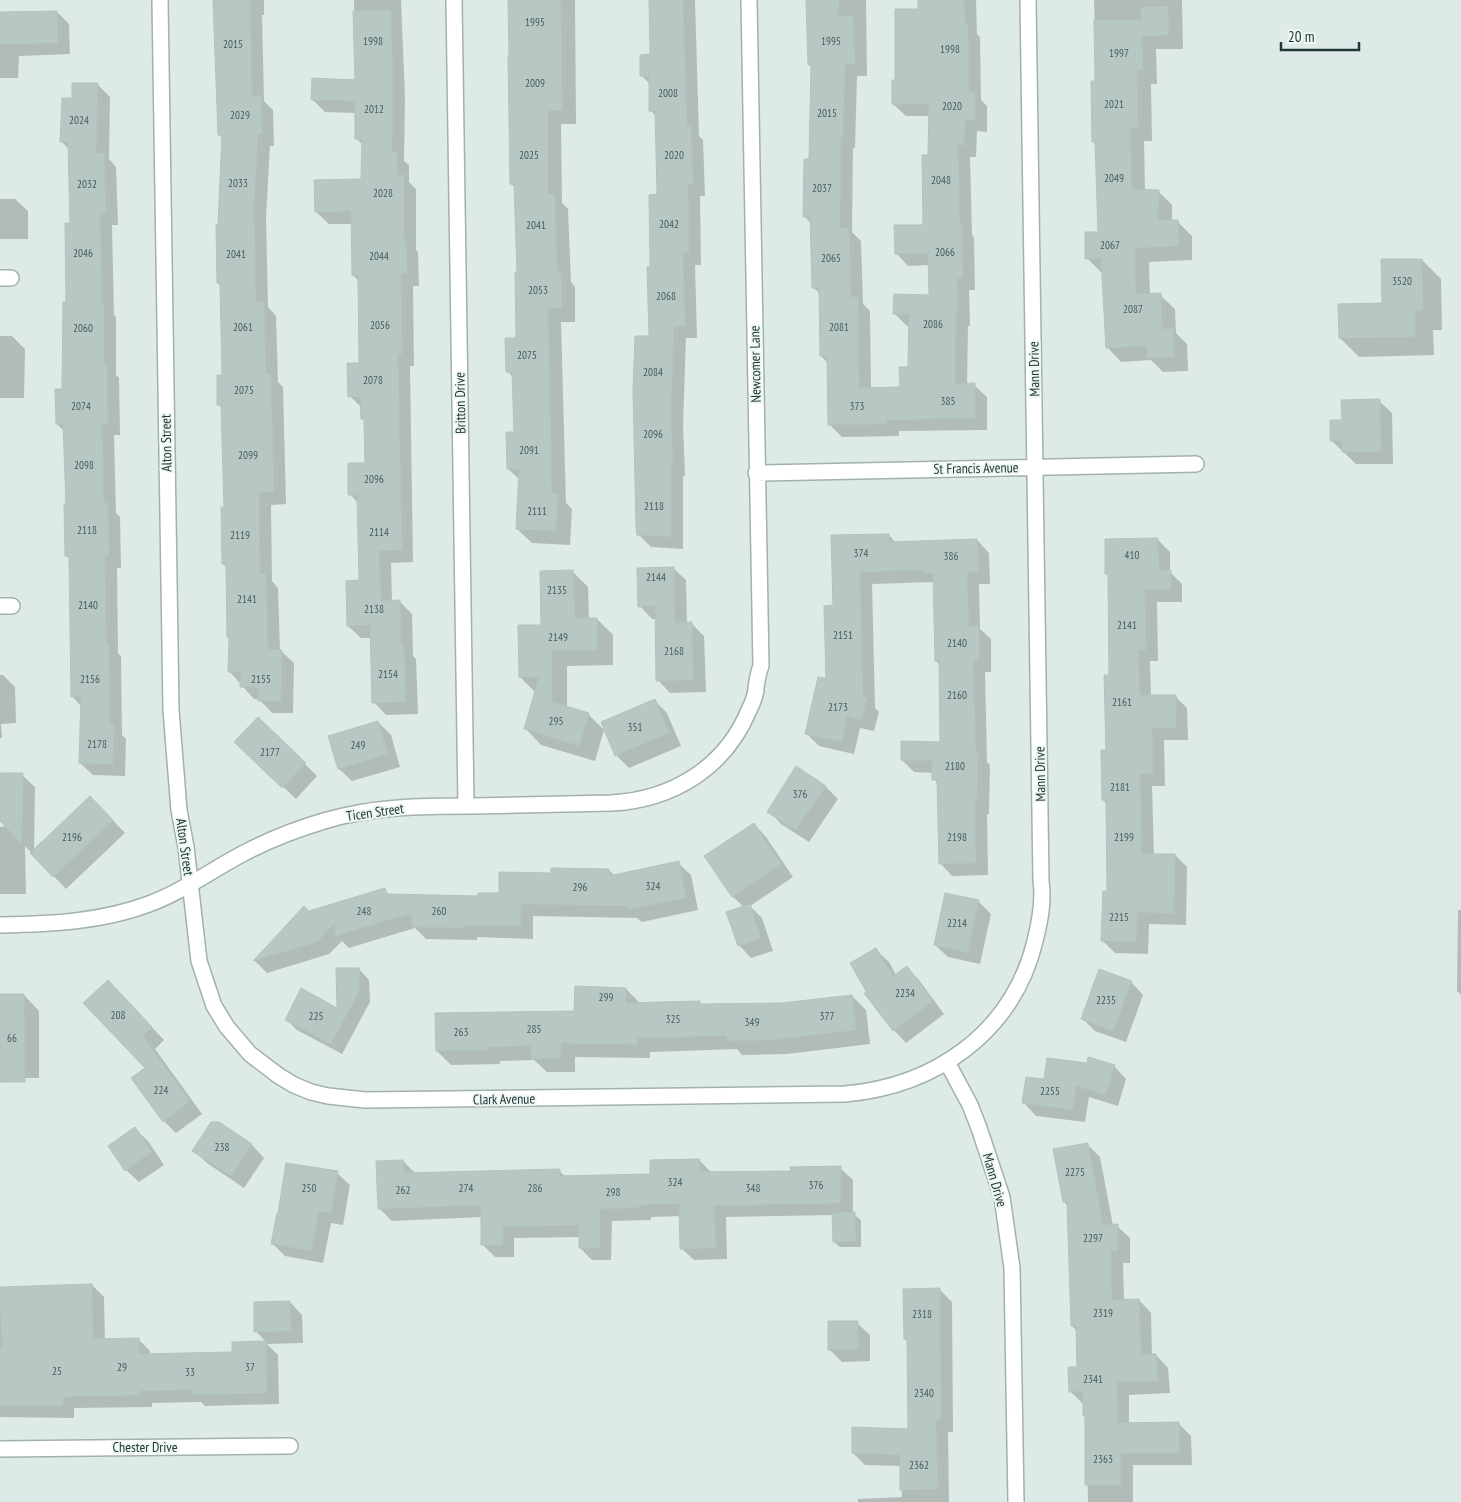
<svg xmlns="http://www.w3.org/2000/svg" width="1461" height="1502" font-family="'PT Sans Narrow',sans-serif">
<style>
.shadow{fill:#0003}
.building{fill:#b7c7c4;stroke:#b1c3c0}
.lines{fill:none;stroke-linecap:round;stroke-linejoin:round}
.minor-casing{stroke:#a1b1af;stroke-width:18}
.minor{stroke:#fff;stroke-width:15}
.labels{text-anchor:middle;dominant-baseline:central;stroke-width:4;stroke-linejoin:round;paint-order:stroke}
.number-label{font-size:11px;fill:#465c5b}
.street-label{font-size:14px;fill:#203938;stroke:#eff7f4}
</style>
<rect width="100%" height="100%" fill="#deeae7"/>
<path class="shadow" d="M214,0h50v15h-2l2,86 9,9 1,36h-4l-4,71 2,90 8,9 2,66 5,5 3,117 -15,1 1,76 6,7 2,63h1l13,12 -1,50h-21l-13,-14h-5l-25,-28 1,-33 -2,-1 -1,-69 -4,-4 2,-56 -2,-99 -4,-4 4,-29 -2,-90 -3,-3 5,-144 -4,-4z
M354,0h47l4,97 -1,64 5,4v17l7,7v61l2,2 1,34h-6l1,80h-4l3,196 -22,1 1,39h8l12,12 1,42 3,3 2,55 -32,1 -12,-13 -2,-64h-11l-13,-12 12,-44 -2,-79 -8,-9 16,-30 -1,-43 -3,-3v-10l-12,-12 11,-32 -2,-83 -6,-6 -1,-51h-23l-13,-12 47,-32v-35l-7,-7 1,-25 -32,-1 -13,-13 44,-18z
M509,0h66l1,124h-15l1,79 6,6 3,73 4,5v35h-14l5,181 6,6 -2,36 -38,-2 -15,-14 3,-49 -12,-11 7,-36 -1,-55 -7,-7 11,-32 1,-66 -3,-85 -5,-4z
M650,0h45l4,136 4,4 2,56h-5l1,69h-6l2,73h-11l-3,87 2,51h-2v73l-32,-2 -12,-12 11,-198 1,-69 7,-72 -2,-80 -5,-5 -1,-27 -8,-8 9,-20z
M807,0h59l1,76h-10l-2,72h-2l-1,84 9,9 2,63 7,7 1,78 30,-1 8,-20 1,-42h-3l-13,-13 36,-17v-31l-22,1 -12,-13 28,-27 6,-70v-40h-24l-13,-12 3,-23 23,-70v-11h57l1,34 3,3 1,63 6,6v26l-10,-1 -1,26h-6l2,78 2,3 1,52h-6l1,36h-2l-1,59h7l13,12v33l-88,1v5l-57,1 -13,-13 -1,-61 -7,-7 -1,-62 -6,-6 -2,-64 -7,-7 5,-57 2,-93 -3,-3z
M1094,0h88l1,49h-27l1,35h-6l1,57h-8l1,50h13l14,14v16h5l15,15v24l-43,2 1,33h10l15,14 1,24 11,11 1,27 -25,1 -12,-12 -30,2 -14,-15 -4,-75h-2l-14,-14 12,-25 -2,-88 -4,-3 3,-60z
M57,12l12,12 1,30 -51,2 -1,22h-18v-65z
M98,85l12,12 -1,62 7,8 2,58h-6l2,90 2,2v58l3,3 1,57h-6l2,78 4,4 1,51h-4l1,85 3,3 1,79 4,4 -1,37 -32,-1 -13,-12 2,-56 -10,-11 -2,-137 -4,-3 1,-51 -2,-73 -8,-8 6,-34 9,-166 -2,-74 -8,-8 11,-43z
M0,199h15l13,12v28h-28z
M1422,260l19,19 1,51h-9l1,25 -75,2 -19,-19 43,-34z
M0,336h12l13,13 -1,49h-24z
M1379,401l13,12 1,51h-37l-24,-23 11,-20z
M889,535l7,8 81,-3 12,13 1,31h-11l1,45 11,10v33h-6l2,90 3,3 -1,49h-2l1,61 -36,1 -12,-13 -1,-78 -5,-6v-6l-20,-1 -12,-12 39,-17 -1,-78 -4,-4 -1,-79 -63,2 3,124 4,4 -5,19 -14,-3 -6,26 -35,-8 -12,-12 20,-54 7,-73 -2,-70z
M1157,539l13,13v20l12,12v18h-25l1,59h-8l1,35h24l12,12 1,32h-24l1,46h-13l2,69h21l12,12 -1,58 -37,-1 -1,30 -33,-1 -12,-12 6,-49 -2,-88 -4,-4 4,-49 3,-75 -1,-100 -3,-3z
M673,568l13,12 1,44 4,-1 13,13 2,56 -36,1 -12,-13 -2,-61h-4l-12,-13z
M572,571l16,16 1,32h8l16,16v30l-46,1v42l21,6 16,16 -9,31 -54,-16 -15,-16 10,-36 -16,-16 22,-51z
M0,675h3l12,12 1,36 -15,1 1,14h-2z
M655,701l12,12 14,33 -52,22 -13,-13z
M378,722l13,13 9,32 -48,14 -13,-12 -9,-32z
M249,754l56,10 12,12 -21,23z
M0,774l22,1 13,12 -1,65 69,-42 22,23 -59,56 -41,-43 1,48h-26v-67l7,-1 -7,-7z
M825,786l13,13 -29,43 -28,-18 -12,-13z
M754,824l12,13 27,40 -43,29 12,12 11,33 -22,7 -12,-13 5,-38 -11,-10 -27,-41z
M678,863l13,12 7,35 -56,12 -5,-4 -104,-2v23l-56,-2v3l-51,-1 -11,-11 -66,20 -7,-7 -13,13 -62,19 -12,-12 49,-53 4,4 76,-22 6,5 89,2 21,-3 52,-19 57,-5 6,6z
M946,894l33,8 12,12 -11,50 -32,-7 -13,-12z
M1458,910h3v85l-4,-4z
M876,950l13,12 7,13 11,-8 12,13 25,34 -38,29 -12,-13 -25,-36z
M359,969l10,11 1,22 -28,52 -45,-24 -11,-11 53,-9z
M1131,982l12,13 -17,47 -31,-11 -13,-13z
M626,989l14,14 59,-1 4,4 79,-1 70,-9 14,14 4,34 -83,10 -45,1 -5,-6 -87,3v6l-75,-1v15h-28l-13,-12 -34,1v3l-49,1 -14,-14 139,-39z
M120,994l44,46 -9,9 47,65 -26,19 -12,-12 -17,-53z
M24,995l15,16v67h-34l-5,-4v-78z
M1114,1066l12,13 -8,27 -29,-9 -4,25 -49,-6 -12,-13 22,-23z
M219,1124l33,21 12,13 -20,30 -37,-25 -13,-13z
M135,1129l13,12 16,24 -25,17 -13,-12z
M1087,1144l13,13 13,69h4l13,12v25h-7l1,38 15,-1 12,13 1,42h4l12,13 2,25 -41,2v29h50l12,12 1,29h-59v37h-45l-2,-85 -1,-1 -1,-12h-1l-13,-13 9,-23 -2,-37 -5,-5 -4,-120 -4,-4z
M699,1160l12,12h81l48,-4 13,12v34l8,6v27h-21l-6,-5v-27l-108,2 1,42 -33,1 -13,-12v-32l-30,1v3l-39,1 -1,39h-19l-12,-12v-11l-66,1v19h-19l-12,-12 -1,-28 -90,4 -12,-12 23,-48 12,12 144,-2 7,6 85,-2z
M337,1173l13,12 -7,40 -12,-2 -8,40 -38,-7 -13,-13z
M92,1285l12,12 1,43 33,-1 12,12v4l84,-2v-10h33l-11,-12 34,-29 12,13 1,28 -36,1 11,11 1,49 -74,2 -4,-4 -49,1v4l-78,1v10l-74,-1v-107z
M940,1290l12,12 1,130h-5l1,70h-91v-3l44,-2 -1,-31 -36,-1 -12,-12 56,-23 -1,-88 -3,-3z
M857,1323l13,12v26l-28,1 -13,-13z"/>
<path class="building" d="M213,0h37l2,96h9l1,38h-4l-4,70 2,98h8l2,72h5l3,118 -15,1 1,81h6l2,75 14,1 -1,51h-23v-14h-18l1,-15h-13l1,-35h-2l-1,-73h-4l-1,-57h3l-3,-102h-4v-30h5l-2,-92h-3l-1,-58h2l4,-90h-4z
M508,0h53l1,110 -14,1v83h7l2,77h4l1,37h-14l4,185h6l-2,38 -40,-2 3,-60h-12l-1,-37h8l-2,-60h-6l-1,-34h11l-1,-66h2l-3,-88h-4l-2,-128h1z
M649,0h34l4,126h4l2,58h-5l1,69h-6l2,73h-11l-3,86 2,52h-2v73l-34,-2 -1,-9 -3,-135 2,-55h14l-2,-69h3l-1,-72 8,-1 -2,-83h-6v-35h-9v-21l10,-1z
M806,0h33l-1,16h15l2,48h-10l-2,73 -2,-1 -1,92h9l2,69h7l1,91 41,-1 -1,-20h9l1,-53h-16l1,-20 35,1 -1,-42 -33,1 -1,-29h29l-1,-70h6l1,-51h-37v-24h3v-71h23v-9h46l1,24h3l1,68h6v28l-10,-1 -1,26h-6l2,79h2l1,54 -6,1 1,35h-2l-1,70 20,-1v35l-88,2v4l-59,1 -1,-69h-7l-1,-68h-7l-2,-71h-7l1,-58h5l2,-94h-3z
M1168,6l1,29 -27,1 1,34h-6l1,57 -8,1 2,61 27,1 -1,30h20l1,26 -44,2 1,46 25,-1 1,36 11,-1 1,29 -27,1v-12l-41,2 -5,-90 -16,1v-27h13l-3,-90h-3l-1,-61h4l-1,-61h47v-13z
M391,10l2,74 -1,68h5v23h7v63h2l1,36h-6l1,80h-4l4,196 -23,1 2,50 19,-1 1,45h3l2,57 -34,1 -2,-78 -23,1 -1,-45 13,-1 -2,-85h-9v-32h17l-1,-44h-3l-1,-22h-12l-1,-34h12l-1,-88h-6l-1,-64 -36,1 -1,-32 47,-1 1,-40h-7v-38l-44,-1 1,-22 43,2 -2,-69z
M57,11l1,32 -58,1v-32z
M72,83h26l-2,70h8l2,60h-6l2,90h2v61h3l1,59h-6l2,80h4l1,52 -4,1 1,86h3l1,83h4l-1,39 -34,-1 2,-66h-10l-2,-141h-4l-1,-52h2l-3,-80h-7l-1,-35h7l1,-87h3l-1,-79h5l-2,-81h-8l2,-44h10z
M1381,259h41l1,52h-8v26l-76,1 -1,-34 44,-1z
M1380,399l1,53h-39v-11h-12v-21h12l-1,-20z
M889,534l1,8 87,-3 2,33 -12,1 2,53h10v34h-6l3,91h2l-1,51h-2l1,61 -37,1 -2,-84h-5v-19l-31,-1v-19l39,1 -1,-81h-4l-2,-88 -9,1v-4l-64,2 3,126h4l-5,22 -15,-4 -5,26 -37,-8 13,-57 8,1 -2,-72 9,-1 -2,-70z
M1158,538l1,32h12v20h-26l1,60h-8l2,45h36v33h-24l1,46h-13l2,80h33l-1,60 -37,-2 -1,30 -35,-1 2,-50h4l-1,-91h-4l-1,-50h5l-2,-75h5l-1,-101h-3v-35z
M674,567l1,56 17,-1 1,58 -37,1 -1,-75 -17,1 -1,-39z
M573,570l2,48h22v32h-45v52l37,11 -10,33 -55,-17 15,-52h-20l-1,-52h23l-1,-54z
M655,699l14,34 -54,23 -14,-34z
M258,717l48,46 -24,25 -48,-46z
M378,721l10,33 -50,15 -10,-33z
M796,766l30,20 -30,44 -29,-18z
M0,773h23l-1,71 -22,-23z
M90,796l23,24 -60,57 -23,-24z
M754,823l27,41 -49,33 -28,-41z
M679,861l7,37 -58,12 -1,-4 -106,-2v22l-56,-1v3l-53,-1v-14l-77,23v-13l-18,19 -64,19 51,-55 5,5 76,-23 2,6 91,2v-3h21v-21l52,1v-5l58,1v7z
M945,893l34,7 -11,53 -34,-8z
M750,904l11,34 -23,8 -12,-34z
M876,948l17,28 14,-10 26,35 -40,30 -29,-38h3l-17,-30z
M336,968h23l1,22 -29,54 -46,-24 16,-32 36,20z
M1099,969l33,12 -19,50 -32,-12z
M108,980l44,47 -9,9 47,65 -27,21 -32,-44 14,-10 -62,-65z
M575,986l51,2v15l74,-2v3l82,-1 70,-8 4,35 -84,10 -45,1v-5l-90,2v7l-76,-2v15l-30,1v-13l-45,1 1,3 -51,1 -1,-38 139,-2z
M0,994h24l1,88h-25z
M1088,1057l27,8 -9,30 -30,-9 -3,24 -51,-7 4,-26 18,2 3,-21 40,5z
M211,1122h8l33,22 -21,32 -39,-25z
M135,1127l17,25 -27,19 -17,-25z
M1088,1143l15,82 15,-1v27h-7l1,49 27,-1 2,55h15l2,27 -41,1 1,41 61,-1 1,31h-59v32h-36v-69h-2v-25l-14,1 -1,-25h9l-1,-41h-5l-4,-125 -4,1 -10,-53z
M699,1159l1,13 91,-1 -1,-4 51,-1v37l-127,3 2,42 -36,1 -1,-45 -40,1v3l-39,1v39h-21v-23l-76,2v18h-22v-40l-103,4 -2,-48 27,-1 1,13 156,-4v7l90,-2v-14z
M286,1163l52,8 -7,42 -12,-2 -8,40 -40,-7 6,-31h1z
M855,1212l1,29 -23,1 -1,-29z
M92,1284l1,55 46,-1v16l93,-2v-10l34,-1 1,52 -75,2v-5l-52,1v4l-77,2v9h-63v-57h2l-2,-62z
M940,1288l1,132h-5l2,69 -38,1v-35l-48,-2v-26l56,2 -1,-90h-3l-1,-50z
M290,1301l1,30 -37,1v-30z
M828,1321h30v28l-30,1z"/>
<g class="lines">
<defs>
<path id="minor" d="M160,0l11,710 8,100 7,37 13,114 15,45 13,21 23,27 29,22 15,9 17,7 17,4 37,4 480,-6c91,-8 168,-62 190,-153 5,-20 9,-40 6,-60l-13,-881
M454,0l12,806
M0,278h11
M756,473l440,-9
M0,606h12
M0,925c51,-1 101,-3 149,-21 35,-13 64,-35 97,-52 25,-13 51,-23 78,-31 49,-15 99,-15 150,-15 45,-1 91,-2 137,-3 61,-3 114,-35 138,-93 3,-6 7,-15 7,-22 1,-7 2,-15 5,-22l-12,-666
M947,1062l23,43 9,23 23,69 10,71 4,234
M0,1449l290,-3"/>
</defs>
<use href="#minor" class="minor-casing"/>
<use href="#minor" class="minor"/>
</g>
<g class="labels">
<g class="number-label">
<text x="535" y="22">1995</text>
<text x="373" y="41">1998</text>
<text x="831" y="41">1995</text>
<text x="233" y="44">2015</text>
<text x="950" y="49">1998</text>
<text x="1119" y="53">1997</text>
<text x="535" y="83">2009</text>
<text x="668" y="93">2008</text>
<text x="1114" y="104">2021</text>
<text x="952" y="106">2020</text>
<text x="374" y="109">2012</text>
<text x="827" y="113">2015</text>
<text x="240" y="115">2029</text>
<text x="79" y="120">2024</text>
<text x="529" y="155">2025</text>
<text x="674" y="155">2020</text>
<text x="1114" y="178">2049</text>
<text x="941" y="180">2048</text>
<text x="238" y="183">2033</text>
<text x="87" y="184">2032</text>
<text x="822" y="188">2037</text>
<text x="383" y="193">2028</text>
<text x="669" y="224">2042</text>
<text x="536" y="225">2041</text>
<text x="1110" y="245">2067</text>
<text x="945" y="252">2066</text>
<text x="83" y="253">2046</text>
<text x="236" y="254">2041</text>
<text x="379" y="256">2044</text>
<text x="831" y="258">2065</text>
<text x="1402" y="281">3520</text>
<text x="538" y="290">2053</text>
<text x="666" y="296">2068</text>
<text x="1133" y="309">2087</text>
<text x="933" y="324">2086</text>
<text x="380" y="325">2056</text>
<text x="243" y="327">2061</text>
<text x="839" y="327">2081</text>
<text x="83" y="328">2060</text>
<text x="527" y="355">2075</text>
<text x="653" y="372">2084</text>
<text x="373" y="380">2078</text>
<text x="244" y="390">2075</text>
<text x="948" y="401">385</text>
<text x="81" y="406">2074</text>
<text x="857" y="406">373</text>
<text x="653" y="434">2096</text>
<text x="529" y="450">2091</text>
<text x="248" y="455">2099</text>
<text x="84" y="465">2098</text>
<text x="374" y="479">2096</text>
<text x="654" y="506">2118</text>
<text x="537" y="511">2111</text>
<text x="87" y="530">2118</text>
<text x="379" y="532">2114</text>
<text x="240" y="535">2119</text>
<text x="861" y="553">374</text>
<text x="1132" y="555">410</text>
<text x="951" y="556">386</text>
<text x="656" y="577">2144</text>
<text x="557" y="590">2135</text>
<text x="247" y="599">2141</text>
<text x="88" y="605">2140</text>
<text x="374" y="609">2138</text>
<text x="1127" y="625">2141</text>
<text x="843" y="635">2151</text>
<text x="558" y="637">2149</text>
<text x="957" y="643">2140</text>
<text x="674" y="651">2168</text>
<text x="388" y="674">2154</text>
<text x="90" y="679">2156</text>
<text x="261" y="679">2155</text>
<text x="957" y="695">2160</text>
<text x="1122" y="702">2161</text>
<text x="838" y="707">2173</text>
<text x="556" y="721">295</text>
<text x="635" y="727">351</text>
<text x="97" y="744">2178</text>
<text x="358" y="745">249</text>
<text x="270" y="752">2177</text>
<text x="955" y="766">2180</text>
<text x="1120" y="787">2181</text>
<text x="800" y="794">376</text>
<text x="72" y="837">2196</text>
<text x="957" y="837">2198</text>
<text x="1124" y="837">2199</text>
<text x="653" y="886">324</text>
<text x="580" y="887">296</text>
<text x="364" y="911">248</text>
<text x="439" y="911">260</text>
<text x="1119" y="917">2215</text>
<text x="957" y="923">2214</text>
<text x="905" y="993">2234</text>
<text x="606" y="997">299</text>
<text x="1106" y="1000">2235</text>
<text x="118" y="1015">208</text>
<text x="316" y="1016">225</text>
<text x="827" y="1016">377</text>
<text x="673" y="1019">325</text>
<text x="752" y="1022">349</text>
<text x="534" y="1029">285</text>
<text x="461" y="1032">263</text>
<text x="12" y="1038">66</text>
<text x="161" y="1090">224</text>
<text x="1050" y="1091">2255</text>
<text x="222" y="1147">238</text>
<text x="1075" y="1172">2275</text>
<text x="675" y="1182">324</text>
<text x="816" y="1185">376</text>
<text x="309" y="1188">250</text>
<text x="466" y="1188">274</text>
<text x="535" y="1188">286</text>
<text x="753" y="1188">348</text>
<text x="403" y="1190">262</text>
<text x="613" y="1192">298</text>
<text x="1093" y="1238">2297</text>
<text x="1103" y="1313">2319</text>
<text x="922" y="1314">2318</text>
<text x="122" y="1367">29</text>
<text x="250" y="1367">37</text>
<text x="57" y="1371">25</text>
<text x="190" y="1372">33</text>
<text x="1093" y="1379">2341</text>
<text x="924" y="1393">2340</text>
<text x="1103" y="1459">2363</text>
<text x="919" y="1465">2362</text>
</g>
<g class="street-label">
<text transform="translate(755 364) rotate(-91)">Newcomer Lane</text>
<text transform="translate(1034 369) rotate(-91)">Mann Drive</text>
<text transform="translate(460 403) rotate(-91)">Britton Drive</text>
<text transform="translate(166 443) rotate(-91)">Alton Street</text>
<text transform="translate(976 468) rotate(-1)">St Francis Avenue</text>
<text transform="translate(1040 774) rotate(-91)">Mann Drive</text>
<text transform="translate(375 812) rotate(-8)">Ticen Street</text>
<text transform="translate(185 847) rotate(82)">Alton Street</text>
<text transform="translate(504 1099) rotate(-1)">Clark Avenue</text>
<text transform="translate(995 1180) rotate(74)">Mann Drive</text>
<text x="145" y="1447">Chester Drive</text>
</g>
</g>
<path d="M1281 42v8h78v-8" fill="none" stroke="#203938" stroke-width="2.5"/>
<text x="1288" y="42" font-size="15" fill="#203938" stroke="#eff7f4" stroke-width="4" paint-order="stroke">20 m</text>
</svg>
